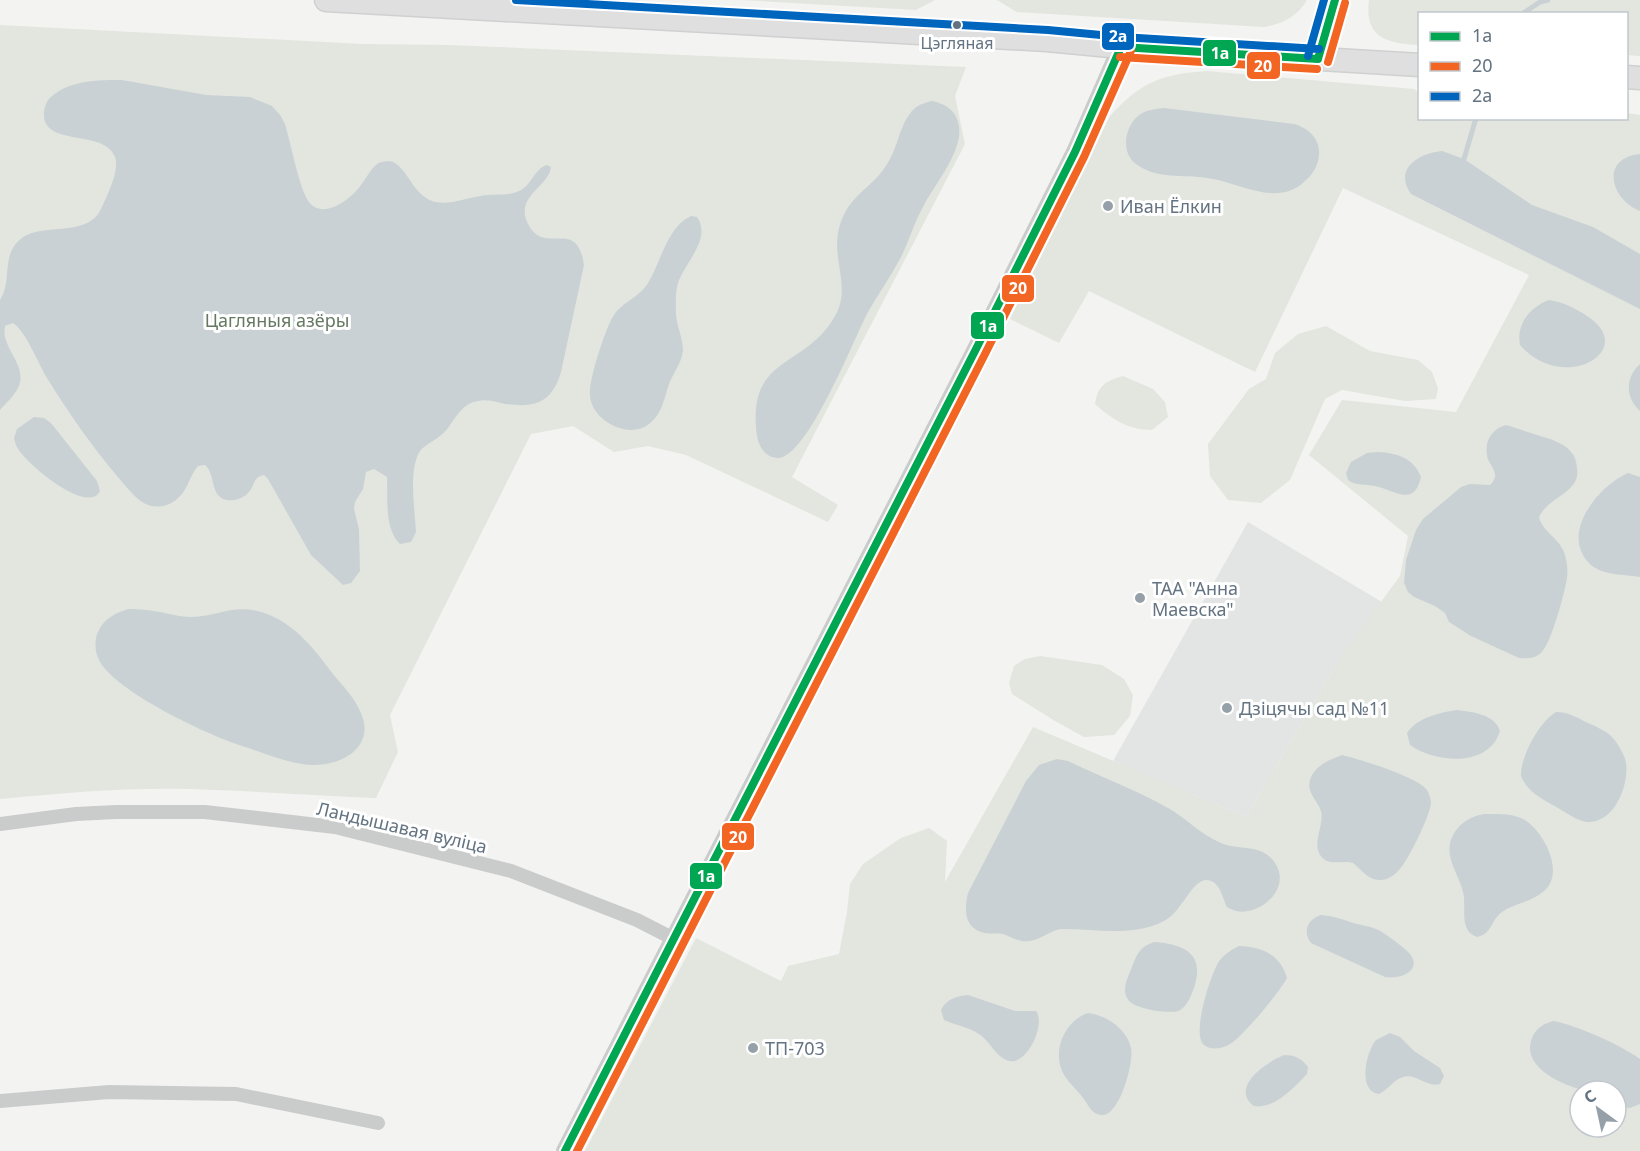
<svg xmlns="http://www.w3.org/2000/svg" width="1640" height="1151" font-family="'Noto Sans',sans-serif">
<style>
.built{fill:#e3e5e4}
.green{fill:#e2e6df;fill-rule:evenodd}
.water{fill:#cad1d4}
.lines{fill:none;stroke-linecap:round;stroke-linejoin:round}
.stream{stroke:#cad1d4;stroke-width:5}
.primary-casing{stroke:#d0d1d0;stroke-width:25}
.trunk-casing{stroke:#cfd0d0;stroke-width:25}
.minor{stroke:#cacccc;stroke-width:14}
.tertiary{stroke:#cacccc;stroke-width:18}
.primary{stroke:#dfdfe0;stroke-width:22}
.trunk{stroke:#dfdfe0;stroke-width:22}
.bus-1-casing{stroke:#fff;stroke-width:12}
.bus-2-casing{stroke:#fff;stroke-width:12}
.bus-3-casing{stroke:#fff;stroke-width:12}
.bus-1{stroke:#00a651;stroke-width:8}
.bus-2{stroke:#f26522;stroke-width:8}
.bus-3{stroke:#0065bd;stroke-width:8}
.bus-dot{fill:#637381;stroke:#fff;stroke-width:2}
.poi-dot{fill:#95a0a8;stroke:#fff;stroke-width:2}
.labels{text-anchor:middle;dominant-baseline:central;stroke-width:6;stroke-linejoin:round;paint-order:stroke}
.bus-label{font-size:16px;fill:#637381;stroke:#fff}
.poi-label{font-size:18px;fill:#637381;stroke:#fff;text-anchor:start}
.park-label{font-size:18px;fill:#657962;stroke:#fff}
.street-label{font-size:18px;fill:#637381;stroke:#fff}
.line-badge{stroke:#fff;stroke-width:2}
.badge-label{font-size:16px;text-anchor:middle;font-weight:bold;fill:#fff}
</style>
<rect width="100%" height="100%" fill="#f3f3f1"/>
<path class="built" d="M1248,522l134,80 -40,53 -96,162 -133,-56z"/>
<path class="green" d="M741,0h194l-19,10z
M997,0h310c-10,17 -25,24 -43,27l-247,-15z
M1369,0h271v56l-13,-1 -1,-41h-206l-1,31c-32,-2 -55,-7 -50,-45z
M0,25l363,19 86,1 517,22 -11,29 10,48 -173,333 46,28 -10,17 -142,-67 -38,-9 -34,6 -41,-26 -42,8 -141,281 8,37 -22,46c-53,-2 -107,-6 -160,-8 -72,-4 -145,2 -216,9z
M1207,71l207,18 5,4 1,25h206l1,-5 13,2v1036h-1055l111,-213 85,43 7,-15 51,-12 8,-42 3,-28 13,-20 38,-26 28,-10 18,13 -2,41 88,-155 213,90 96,-162 58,-79 8,-40 -99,-81 33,-55 114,12 73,-137 -186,-87 -88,184 -166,-81 -30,52 -49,-24 100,-203c31,-34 52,-42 97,-45zM1580,1091h36v36h-36z
M1326,326l44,25 48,9 14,12 6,16 -2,11 -31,2 -63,-11 -17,9 -35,81 -29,23 -33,-3 -18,-24 -2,-32 41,-55 17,-10 9,-26 23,-19z
M1123,376l30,13 12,13 3,15 -16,13c-24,0 -40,-11 -57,-26 3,-19 11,-23 28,-28z
M1040,656l62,9 22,14 9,16 -3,21 -16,19 -30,2 -29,-16 -43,-27 -3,-11 5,-17 11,-7z"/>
<path class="water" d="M122,80l84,15 44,2 22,9 8,9 5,9c6,20 13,58 22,75 12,21 37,5 49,-8 8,-8 12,-19 20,-26 3,-3 8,-4 13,-4 13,1 22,24 31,32 4,4 10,8 16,9 14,3 30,-4 45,-6 13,-3 28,1 40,-6 11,-6 14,-22 26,-25l4,2c-2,20 -37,29 -23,57 17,33 49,-8 56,41l-23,107c-9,31 -26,36 -56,32 -9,-2 -18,-5 -27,-3 -15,2 -22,16 -30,27 -8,11 -23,16 -28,23 -12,18 -5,60 -4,81l-5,10 -11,2c-16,-16 -12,-45 -13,-67l-13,-8 -8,3 -3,17 -8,13 -1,7 5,20 1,42 -9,12 -8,2 -32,-30 -43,-76 -4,-4c-11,2 -9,10 -15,17 -6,8 -23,12 -30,4 -8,-9 -5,-23 -14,-31l-7,1c-10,12 -10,27 -25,36 -10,6 -21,6 -31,0 -10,-7 -17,-17 -25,-26 -26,-31 -49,-64 -70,-98 -9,-15 -20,-45 -34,-55l-8,3c-5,22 24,39 13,62 -4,8 -12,15 -18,22v-110c13,-19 0,-46 22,-62 23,-16 65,0 79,-29 6,-13 19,-39 14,-52 -10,-29 -74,-9 -71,-45 1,-7 3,-12 8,-16 19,-16 47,-16 70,-16z
M932,101c14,3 25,10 27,25 4,26 -25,59 -36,81 -9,16 -14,34 -22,50 -10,19 -22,36 -33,55 -13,24 -61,148 -91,146 -12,-1 -18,-11 -20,-22 -11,-82 48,-66 78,-120 16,-27 -2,-54 3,-83 8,-39 32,-41 49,-69 11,-16 12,-38 25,-53 5,-6 12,-8 20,-10z
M1164,108l130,16c17,5 29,18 24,37 -2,7 -6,14 -12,19 -28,29 -66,2 -99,-2 -24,-4 -49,2 -71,-14 -15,-11 -12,-36 2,-48 7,-6 17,-7 26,-8z
M1442,151l22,8 68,46 61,22 47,27v55l-229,-115c-18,-25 8,-41 31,-43z
M1640,154v57c-30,-12 -40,-53 0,-57z
M691,216l6,1c15,22 -12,45 -19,66 -3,10 -2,21 -2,32 1,11 7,24 7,35 -1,13 -10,23 -14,34 -5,15 -7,30 -20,40 -20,16 -57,-3 -59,-28 -2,-15 15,-65 22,-78 9,-16 27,-20 36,-35 13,-21 19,-56 43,-67z
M1549,300c14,2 26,8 38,16 53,34 -24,79 -67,29 -4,-21 10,-38 29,-45z
M1640,364v47c-15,-14 -15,-33 0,-47z
M34,417l10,1 7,5 46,58 3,10c-12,25 -75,-28 -83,-44 -2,-3 -2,-6 -3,-9l3,-9z
M1506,425c8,2 15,5 22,7 19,7 48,10 49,36 1,6 0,12 -4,17 -10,12 -27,17 -34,32 4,16 22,22 26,38 2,7 3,15 2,23 -2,14 -16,66 -26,75 -6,5 -14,6 -22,5l-48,-22 -22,-14 -4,-9 -10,-7 -21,-9 -6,-5 -4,-9 2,-23 10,-30 7,-11 38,-32 9,-3 20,1c3,-3 4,-5 5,-8 1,-7 -5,-12 -7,-18 -5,-16 3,-30 18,-34z
M1378,452c19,1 36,6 43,25 -7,31 -27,13 -46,9 -10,-2 -19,0 -27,-6l-2,-7 5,-11 16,-9z
M1628,473l12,4v100c-16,-3 -36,-1 -49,-12 -33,-30 7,-79 37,-92z
M128,609c11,0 21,1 32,3 11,2 20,5 31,5 30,-1 44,-15 76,-3 29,11 48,36 66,60 9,11 21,23 27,37 19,39 -26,59 -58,53 -19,-3 -38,-11 -57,-17 -35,-11 -130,-55 -146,-87 -4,-8 -4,-15 -3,-22 5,-18 17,-24 32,-29z
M1457,710c15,2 38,4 43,21 -11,37 -65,32 -90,14l-3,-12c11,-16 32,-20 50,-23z
M1556,712c12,0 20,5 30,10 11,5 24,10 30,20 4,6 9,14 10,21 3,22 -11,60 -39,59 -10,-1 -20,-9 -29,-14 -15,-9 -30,-15 -37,-32 -1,-19 19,-55 35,-64z
M1342,755c17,4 76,22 85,35 2,4 4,9 4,13 -1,13 -23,58 -32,67 -4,5 -13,11 -20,10 -11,0 -18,-11 -26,-17 -9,-3 -19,2 -28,-3 -17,-12 0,-34 -4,-49 -3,-10 -15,-19 -11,-31 4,-14 19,-20 32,-25z
M1057,759l11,2c33,16 68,29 100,47 18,10 33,27 53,35 19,8 41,0 54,20 19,28 -23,61 -48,44 -5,-10 -7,-27 -21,-27 -15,1 -24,32 -42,41 -31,16 -67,8 -100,8 -12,0 -19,8 -30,11 -12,4 -20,-2 -31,-6 -6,-1 -12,0 -18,-1 -21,-4 -21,-23 -17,-40l58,-112 13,-16z
M1484,814c12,0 26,-1 37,4 20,9 43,50 26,70 -12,14 -31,14 -45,24 -11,8 -10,22 -25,25 -19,-7 -10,-29 -14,-45 -3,-12 -10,-23 -13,-36 -4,-22 14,-39 34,-42z
M1321,915c12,1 21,4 32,8 7,2 16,3 23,6 8,3 23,15 30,21 20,18 -3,30 -21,27l-74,-34c-9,-12 -3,-24 10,-28z
M1155,942c38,3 52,18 35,56 -3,5 -6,11 -12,13 -11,3 -46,-2 -51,-13 -5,-10 1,-21 5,-31 5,-13 8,-21 23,-25z
M1239,946c23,1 41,8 48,32 -8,15 -40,53 -54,64 -8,6 -22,10 -30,2 -11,-12 8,-72 17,-84 6,-7 11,-10 19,-14z
M968,995l47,16h21c10,12 -8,53 -26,50 -13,-2 -20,-20 -31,-27 -11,-7 -24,-9 -35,-14l-3,-10c5,-11 16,-14 27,-15z
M1088,1013c18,2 39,16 43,35 3,15 -11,66 -28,67 -12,0 -14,-10 -20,-17 -6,-9 -15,-15 -20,-25 -11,-22 1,-52 25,-60z
M1553,1021c21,3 70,25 87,38v45l-10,4 -14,-3v-14c-9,0 -19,1 -28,0 -23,-4 -68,-23 -56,-53 4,-10 11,-14 21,-17z
M1390,1033l10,4 14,14 26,17 4,8 -4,8c-13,4 -24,-11 -37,-7 -10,3 -15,13 -24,17 -22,-3 -13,-42 -3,-54z
M1284,1055c11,0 17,3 24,12l-1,7c-12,13 -34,36 -53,32 -25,-19 13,-44 30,-51z"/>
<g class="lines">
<path class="stream" d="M1522,14l18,-12 8,-2
M1464,159l12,-41"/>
<defs>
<path id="primary" d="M1318,59l17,-59"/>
<path id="trunk" d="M326,0l721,40 74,7 299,18
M1626,77l14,1"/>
</defs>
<use href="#primary" class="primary-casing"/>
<use href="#trunk" class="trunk-casing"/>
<path class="minor" d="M0,824l76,-10 40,-2h89l130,15 176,44 126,49 37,19
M0,1101l109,-9 127,2 142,29"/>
<path class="tertiary" d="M565,1151l411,-802 99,-197 46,-105"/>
<use href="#primary" class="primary"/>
<use href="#trunk" class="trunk"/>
<defs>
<path id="bus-1" d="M1121,47l197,12
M1318,59l17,-59
M565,1151l411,-802 99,-197 46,-105"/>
<path id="bus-2" d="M1120,57l197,12
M1328,62l17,-59
M577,1151l408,-797 99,-197 47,-106"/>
<path id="bus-3" d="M516,0l532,30 74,7 197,12
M1308,56l16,-56"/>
</defs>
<use href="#bus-1" class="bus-1-casing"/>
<use href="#bus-2" class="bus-2-casing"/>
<use href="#bus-3" class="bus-3-casing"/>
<use href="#bus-1" class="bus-1"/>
<use href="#bus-2" class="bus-2"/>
<use href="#bus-3" class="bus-3"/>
</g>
<circle class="bus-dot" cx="957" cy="25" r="5"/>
<g class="poi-dot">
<circle cx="1108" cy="206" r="6"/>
<circle cx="1140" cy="598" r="6"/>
<circle cx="1227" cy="708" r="6"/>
<circle cx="753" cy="1048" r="6"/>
</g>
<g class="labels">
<g class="bus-label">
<text x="957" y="43">Цэгляная</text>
</g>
<g class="poi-label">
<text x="1120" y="206">Иван Ёлкин</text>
<text x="1152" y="588">ТАА "Анна<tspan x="1152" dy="21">Маевска"</tspan></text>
<text x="1239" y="708">Дзіцячы сад №11</text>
<text x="765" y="1048">ТП-703</text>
</g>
<g class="park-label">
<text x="277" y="320">Цагляныя азёры</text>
</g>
<g class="street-label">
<text transform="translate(402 827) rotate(13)">Ландышавая вуліца</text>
</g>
</g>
<g class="line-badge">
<rect x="1101" y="22" width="34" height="29" rx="6" fill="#0065bd"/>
<rect x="1202" y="39" width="35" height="28" rx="6" fill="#00a651"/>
<rect x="1246" y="51" width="35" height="29" rx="6" fill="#f26522"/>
<rect x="1001" y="274" width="34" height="29" rx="6" fill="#f26522"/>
<rect x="970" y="311" width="35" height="29" rx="6" fill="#00a651"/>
<rect x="721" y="822" width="34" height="29" rx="6" fill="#f26522"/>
<rect x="689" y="862" width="34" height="28" rx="6" fill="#00a651"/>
</g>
<g class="badge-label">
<text x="1118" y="42">2а</text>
<text x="1220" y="59">1а</text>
<text x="1263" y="72">20</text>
<text x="1018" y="294">20</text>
<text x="988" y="332">1а</text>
<text x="738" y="843">20</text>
<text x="706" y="882">1а</text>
</g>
<rect x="1418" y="12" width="210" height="108" fill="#ffffff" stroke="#c1c7cd" stroke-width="1.5"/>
<rect x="1430" y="32" width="30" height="9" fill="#00a651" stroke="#c1c7cd" stroke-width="1.5"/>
<text x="1472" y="42" font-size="18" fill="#637381">1а</text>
<rect x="1430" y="62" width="30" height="9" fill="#f26522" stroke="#c1c7cd" stroke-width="1.5"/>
<text x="1472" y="72" font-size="18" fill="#637381">20</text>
<rect x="1430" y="92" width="30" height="9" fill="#0065bd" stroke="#c1c7cd" stroke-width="1.5"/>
<text x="1472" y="102" font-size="18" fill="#637381">2а</text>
<g transform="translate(1598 1109) rotate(327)"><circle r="28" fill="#ffffff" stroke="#c1c7cd" stroke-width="1.5"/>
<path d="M0-4.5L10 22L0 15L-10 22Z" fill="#95a0a8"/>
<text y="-9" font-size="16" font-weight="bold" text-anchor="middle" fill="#637381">С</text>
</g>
</svg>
